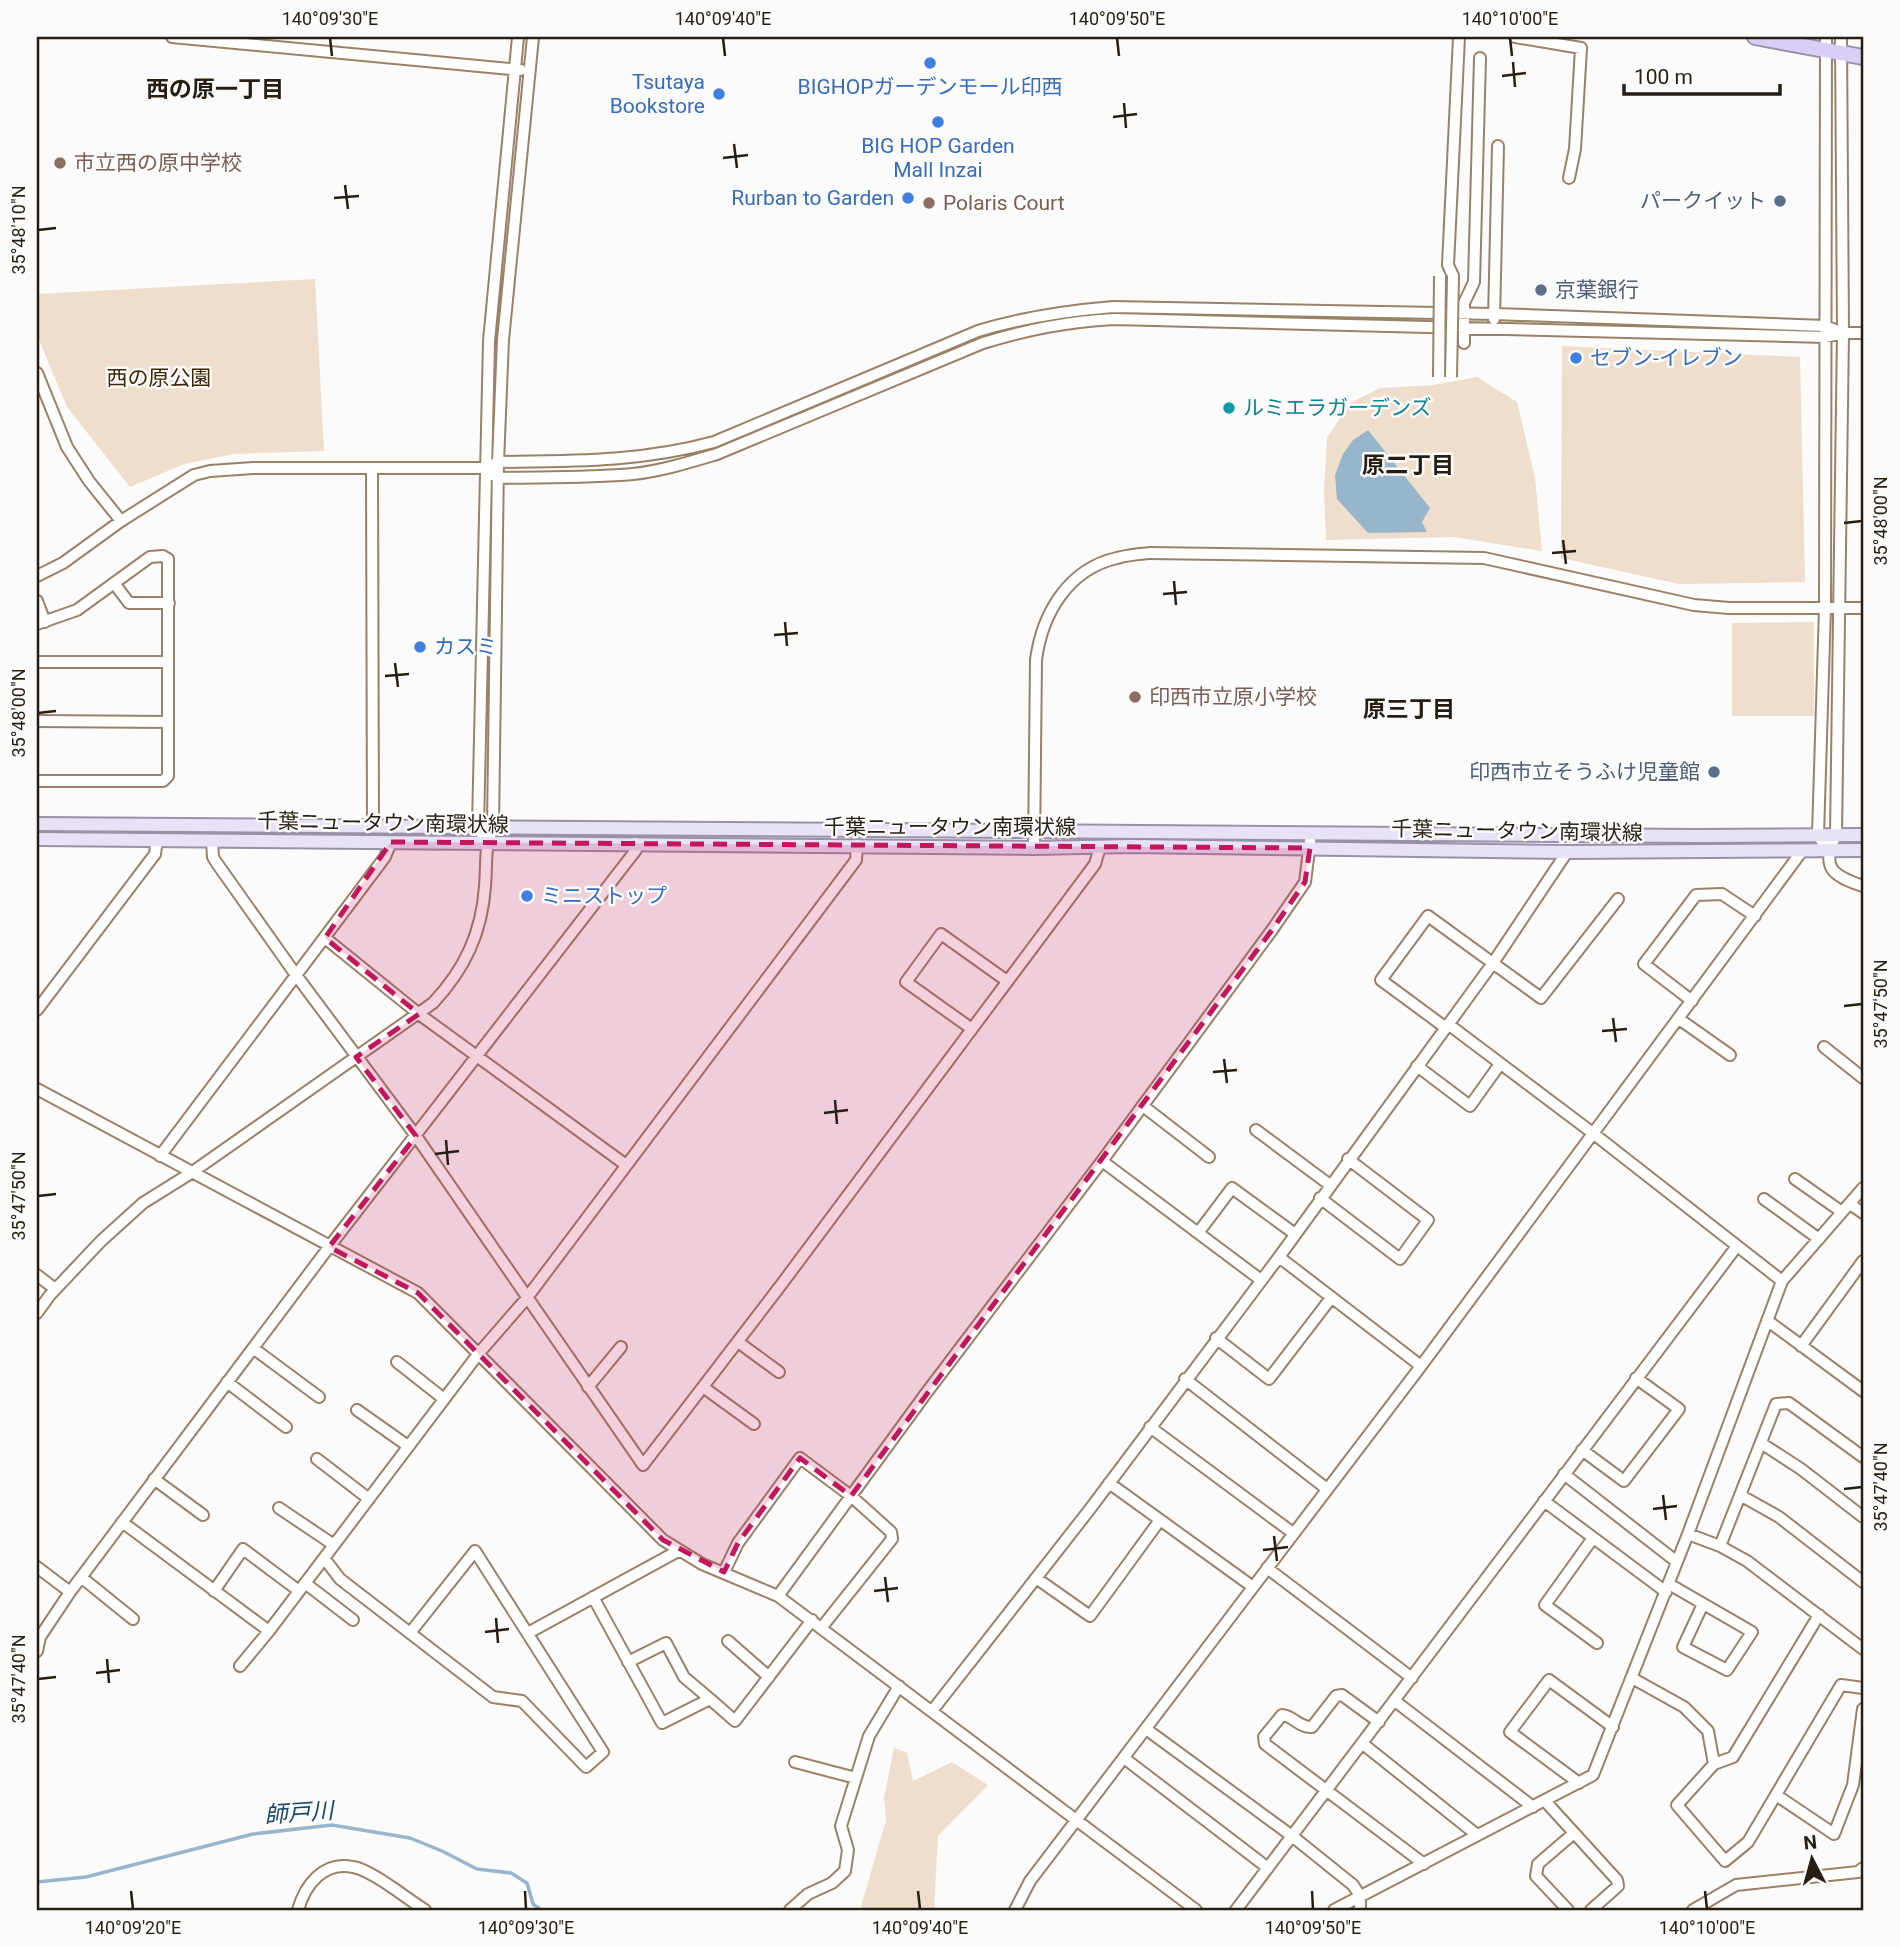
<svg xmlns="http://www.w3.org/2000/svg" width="1900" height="1947" font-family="Roboto,'Noto Sans JP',sans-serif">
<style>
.green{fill:#efdecb}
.water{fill:#98b6cb}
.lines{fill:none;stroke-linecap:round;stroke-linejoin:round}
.stream{stroke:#98b6cb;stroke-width:3.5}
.minor-casing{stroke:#9a8267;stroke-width:14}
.major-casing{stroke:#9b91a6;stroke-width:16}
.highway-casing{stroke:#9b91a6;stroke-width:18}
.minor{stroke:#fff;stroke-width:10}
.major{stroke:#e8e2f9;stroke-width:12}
.highway{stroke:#d9cff5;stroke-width:14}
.minor-bridge-casing{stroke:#9a8267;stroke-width:14;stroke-linecap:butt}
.minor-bridge{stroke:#fff;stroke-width:10}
.marked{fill:#c2185b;fill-opacity:0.2;stroke:#c2185b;stroke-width:5;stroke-dasharray:14 9;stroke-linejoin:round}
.ticks{fill:none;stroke:#271e13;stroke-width:2.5}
.shop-dot{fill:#3f7fe0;stroke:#fbfbfb;stroke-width:2.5}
.education-dot{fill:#8d6e63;stroke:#fbfbfb;stroke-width:2.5}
.service-dot{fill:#5c6f8a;stroke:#fbfbfb;stroke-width:2.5}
.culture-dot{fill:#0f9aa8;stroke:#fbfbfb;stroke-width:2.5}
.labels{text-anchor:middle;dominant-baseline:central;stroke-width:5;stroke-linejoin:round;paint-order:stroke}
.shop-label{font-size:21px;fill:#366cbe;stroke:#fbfbfb;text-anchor:start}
.education-label{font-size:21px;fill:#785e54;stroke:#fbfbfb;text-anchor:start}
.service-label{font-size:21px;fill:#4e5e75;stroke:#fbfbfb;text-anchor:end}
.park-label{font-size:21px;fill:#3f2604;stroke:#fbfbfb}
.culture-label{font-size:21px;fill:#0d838f;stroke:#fbfbfb;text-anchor:start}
.street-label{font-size:21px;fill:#271e13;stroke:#fbfbfb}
.neighbourhood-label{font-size:23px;font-weight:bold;fill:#271e13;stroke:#fbfbfb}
.water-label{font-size:23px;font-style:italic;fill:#154767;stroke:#fbfbfb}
.neatline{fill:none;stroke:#271e13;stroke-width:2.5}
.ticks-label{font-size:18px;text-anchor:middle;fill:#271e13}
</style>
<rect width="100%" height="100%" fill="#fbfbfb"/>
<path class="green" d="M315,279l9,172 -90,3 -50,10 -54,23 -63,-80 -30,-72v-41z
M1562,346l238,11 5,225 -126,2 -118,-26z
M1477,377l40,25 18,76 7,73 -88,-14 -128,3 -2,-50 3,-52 23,-35 30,-15 53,-3z
M1814,622v94h-82v-93z
M894,1748l13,5 6,28 39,-19 36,23 -50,51 -4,74h-74l26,-90 -2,-22z"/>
<path class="water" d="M1368,430l62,78 -8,14 5,10 -59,1 -31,-34 -2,-24 8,-21 10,-14z"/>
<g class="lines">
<path class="stream" d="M37,1882l49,-5 167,-43 79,-9 78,13 32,13 35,18 34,4 16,10 6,21 8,6"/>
<defs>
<path id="minor" d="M172,37l349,33
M1515,37l66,11 -6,101 -6,29
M1826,37l-1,571 -7,227 10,16
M1841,37l2,296 -7,502c-16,33 -3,41 27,51
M1453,276l-5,-11 11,-228
M1494,319l4,-173
M1464,343v-40l10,-21 6,-224
M37,373l30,74 22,34 32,40
M372,468l1,359
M492,474l6,4c45,-1 90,0 135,-4 28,-3 57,-12 84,-20l266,-111c46,-14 83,-21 131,-24l711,18 18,-4h20
M37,576l26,-13 58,-42 73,-46 16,-4 43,-3h231l14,-6c75,-1 142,0 216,-20l264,-111c45,-14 88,-20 135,-24l382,7 330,12 18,7
M114,583l15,20h40
M37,601l8,21
M37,624l40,-14 73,-53 13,-1 5,3v217l-5,5h-126
M37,662h131
M37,721l131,1
M212,840l1,17 3,5 80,113 120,161 227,329 138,-180 314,-421 5,-17
M486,843l-8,-17 11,-485 29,-304
M1034,848l2,-188c6,-46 32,-91 81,-102 10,-3 22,-4 33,-5l334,5 210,47 35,3h134
M325,938l94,76 207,151
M1692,1001l-48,-37 52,-69 26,-1 33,22
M37,1010l118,-156 2,-15
M1679,1019l51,36
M1448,1024l146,110 188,147
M1446,1028l-65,-48 47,-64 113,82 77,-99
M972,1029l-66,-47 35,-48 66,47
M1824,1047l39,31
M1417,1066l53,40 30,-42
M37,1089l381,204 245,247 39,24 76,32 418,314
M1143,1106l66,51
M1256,1130l74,55
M160,1156l225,-299 6,-15
M1102,1161l159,119
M1795,1179l47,33
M1320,1198l80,61 28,-39 -80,-61
M1764,1199l55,40
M1850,1204l13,9
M1198,1233l34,-45 63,46
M1279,1257l142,109
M37,1275l18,14
M37,1313l13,-18 51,-54 42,-38 48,-30 242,-170c32,-34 49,-71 52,-117 2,-23 -1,-38 8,-59l5,-365 5,-122 30,-303
M1768,1321l95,70
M1216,1338l53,41 62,-81
M738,1342l41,30
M1801,1346l62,-85
M253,1348l66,49
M397,1362l47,37
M1185,1379l142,110
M227,1382l59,45
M588,1387l33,-40
M703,1387l51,37
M357,1410l51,36
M1150,1427l143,106
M1761,1443l40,26 62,48
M1582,1450l42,31 55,-72 -43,-31
M317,1459l52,40
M1564,1474l113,88
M154,1479l49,36
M1109,1483l144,104
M1740,1495l39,22 84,65
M1544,1501l122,91
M279,1508l55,37
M122,1522l147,109
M1688,1534l32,12 27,15 116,88
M1593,1538l-48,67 52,38
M1720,1546l56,-142 13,-1 74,54
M324,1558l16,21 153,118 29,4 64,66 17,-15 -128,-201 -65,82
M37,1567l33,25
M1267,1568l145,110
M724,1572l14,-29 62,-85 51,38 40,36 1,7 -70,88
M81,1577l52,42
M1036,1578l54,38 70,-96
M305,1583l48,37
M1669,1584l83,48 -25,38 -44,-23 20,-43
M214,1591l29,-42 56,42
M778,1596l149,-204 175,-231 170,-231 33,-48 6,-48
M593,1597l69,126 48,-24 -26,-22 -18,-34 -38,19
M1819,1615l-86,142 -19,7 -37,41 48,56 23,-19 93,-157 22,3
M528,1633l150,-82
M728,1641l41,36
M37,1651l3,-14 30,-45 259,-345 307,-397 -1,-7
M240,1666l29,-35 210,-278 47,-54 330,-439 1,-15
M1632,1678l52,29 24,24 6,33
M710,1699l25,22 77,-101
M1395,1701l138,106
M932,1711l158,-202 189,-252 214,-294 74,-111
M1379,1722l-37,-27 -6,1 -24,31c-13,1 -18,-11 -30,-12l-18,22 1,7 159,120
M1146,1729l146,107 61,49 7,11v14
M1363,1744l114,91
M1124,1758l144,110
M795,1762l61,16
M1579,1783l-69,-51 39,-52 64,47
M1776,1795l58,39 19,-49 10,-76
M1545,1801l72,79 1,6 -27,24
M298,1910c7,-25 25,-49 55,-43 19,3 54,32 72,43
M790,1910l18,-16 24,-11 13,-12 3,-21 -7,-24 28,-90 30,-50
M1015,1910l15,-29 391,-515 381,-515
M1236,1910l501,-664
M1334,1910l259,-135 95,-241 94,-253 81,-93
M1568,1910l-32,-34 2,-12 36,-31
M1693,1910l43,-25 122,-13 5,-4"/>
<path id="major" d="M37,824l1660,12 166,-1
M37,839l997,9 98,-2 435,6 296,-2"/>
<path id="highway" d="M1755,37l108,20"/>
</defs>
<use href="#minor" class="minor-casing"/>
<use href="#major" class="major-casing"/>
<use href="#highway" class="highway-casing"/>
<use href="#minor" class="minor"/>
<use href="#major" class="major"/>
<use href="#highway" class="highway"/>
<defs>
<path id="minor-bridge" d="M1439,377l1,-101
M1451,377l2,-101"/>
</defs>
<use href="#minor-bridge" class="minor-bridge-casing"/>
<use href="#minor-bridge" class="minor-bridge"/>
</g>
<path class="marked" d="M391,842l919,6 -5,34 -33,48 -421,566 -51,-38 -62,85 -14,29 -61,-32 -245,-247 -89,-46 87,-111 -60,-79 63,-43 -94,-76z"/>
<path class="ticks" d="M330,38l2,18M723,38l2,18M1117,38l2,18M1510,38l2,18M1513,62l2,25M1502,76l24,-3M1124,103l2,25M1113,117l24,-3M734,144l3,24M723,158l25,-3M345,185l3,24M334,198l25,-2M38,230l18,-2M1844,523l18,-2M1563,540l3,24M1552,553l24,-2M1174,581l2,24M1163,594l24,-2M785,622l2,24M774,635l24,-2M395,663l3,24M385,676l24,-2M38,713l18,-2M1844,1006l18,-2M1613,1018l3,24M1602,1031l25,-2M1224,1059l3,24M1213,1072l24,-2M835,1100l2,24M824,1113l24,-3M446,1140l2,25M435,1154l24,-3M38,1196l18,-2M1844,1489l18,-2M1663,1495l3,25M1653,1509l24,-3M1274,1536l3,25M1263,1550l25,-3M885,1577l3,25M874,1591l24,-3M496,1618l2,25M485,1632l24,-3M107,1659l2,24M96,1673l24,-3M38,1679l18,-2M131,1891l2,18M525,1891l1,18M918,1891l2,18M1312,1891l1,18M1705,1891l2,18"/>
<g class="shop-dot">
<circle cx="930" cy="63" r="7"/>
<circle cx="719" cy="94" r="7"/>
<circle cx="938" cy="122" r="7"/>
<circle cx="908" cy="198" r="7"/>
<circle cx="1576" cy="358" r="7"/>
<circle cx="420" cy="647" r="7"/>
<circle cx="527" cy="896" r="7"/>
</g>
<g class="education-dot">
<circle cx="60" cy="163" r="7"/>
<circle cx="929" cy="203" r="7"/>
<circle cx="1135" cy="697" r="7"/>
</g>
<g class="service-dot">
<circle cx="1780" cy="201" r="7"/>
<circle cx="1541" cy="290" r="7"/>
<circle cx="1714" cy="772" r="7"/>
</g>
<circle class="culture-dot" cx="1229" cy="408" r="7"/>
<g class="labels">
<g class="shop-label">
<text x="705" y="82" text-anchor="end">Tsutaya<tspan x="705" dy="24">Bookstore</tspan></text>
<text x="930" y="87" text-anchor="middle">BIGHOPガーデンモール印西</text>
<text x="938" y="146" text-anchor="middle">BIG HOP Garden<tspan x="938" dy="24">Mall Inzai</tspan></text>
<text x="894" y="198" text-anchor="end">Rurban to Garden</text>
<text x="1590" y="358">セブン-イレブン</text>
<text x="434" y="647">カスミ</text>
<text x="541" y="896">ミニストップ</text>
</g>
<g class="education-label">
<text x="74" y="163">市立西の原中学校</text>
<text x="943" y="203">Polaris Court</text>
<text x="1149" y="697">印西市立原小学校</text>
</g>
<g class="service-label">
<text x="1766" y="201">パークイット</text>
<text x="1555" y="290" text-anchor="start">京葉銀行</text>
<text x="1700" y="772">印西市立そうふけ児童館</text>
</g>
<g class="park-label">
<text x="159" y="378">西の原公園</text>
</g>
<g class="culture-label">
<text x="1243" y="408">ルミエラガーデンズ</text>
</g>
<g class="street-label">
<text transform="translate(383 823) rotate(1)">千葉ニュータウン南環状線</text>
<text x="950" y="827">千葉ニュータウン南環状線</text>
<text transform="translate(1517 831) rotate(1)">千葉ニュータウン南環状線</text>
</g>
<g class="neighbourhood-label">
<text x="215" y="89">西の原一丁目</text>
<text x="1408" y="465">原二丁目</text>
<text x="1409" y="709">原三丁目</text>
</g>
<g class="water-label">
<text transform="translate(299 1813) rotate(-4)">師戸川</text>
</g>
</g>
<rect width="1900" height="1947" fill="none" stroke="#fbfbfb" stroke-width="77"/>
<g transform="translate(1812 1859) rotate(354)" stroke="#fbfbfb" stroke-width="5" paint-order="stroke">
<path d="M0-5L12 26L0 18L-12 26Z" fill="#271e13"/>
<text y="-10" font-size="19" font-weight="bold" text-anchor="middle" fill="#271e13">N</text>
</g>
<path d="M1624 84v10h156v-10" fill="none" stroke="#271e13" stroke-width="3.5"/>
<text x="1634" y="84" font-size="21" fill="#271e13" stroke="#fbfbfb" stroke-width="5" paint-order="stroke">100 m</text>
<rect x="38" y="38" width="1824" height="1871" class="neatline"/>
<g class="ticks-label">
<text x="330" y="25">140°09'30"E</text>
<text x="723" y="25">140°09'40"E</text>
<text x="1117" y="25">140°09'50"E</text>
<text x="1510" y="25">140°10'00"E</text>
<text transform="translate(19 230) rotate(-90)" y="6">35°48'10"N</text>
<text transform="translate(1881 521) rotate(-90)" y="6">35°48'00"N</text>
<text transform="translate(19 713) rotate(-90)" y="6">35°48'00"N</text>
<text transform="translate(1881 1004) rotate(-90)" y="6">35°47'50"N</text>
<text transform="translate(19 1196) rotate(-90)" y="6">35°47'50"N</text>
<text transform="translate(1881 1487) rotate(-90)" y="6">35°47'40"N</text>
<text transform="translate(19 1679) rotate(-90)" y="6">35°47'40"N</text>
<text x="133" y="1934">140°09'20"E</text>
<text x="526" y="1934">140°09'30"E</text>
<text x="920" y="1934">140°09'40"E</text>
<text x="1313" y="1934">140°09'50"E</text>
<text x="1707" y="1934">140°10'00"E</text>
</g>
</svg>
